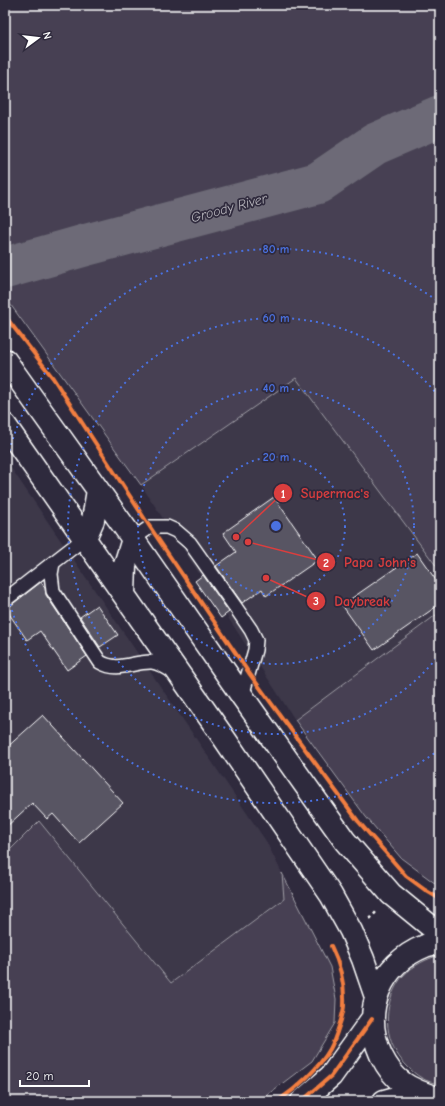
<svg xmlns="http://www.w3.org/2000/svg" width="445" height="1106" font-family="'Comic Neue',sans-serif">
<style>
.built{fill:#3c3749}
.green{fill:#464152;stroke:#a2a0a8}
.lines{fill:none;stroke-linecap:round;stroke-linejoin:round}
.river{stroke:#6d6a77;stroke-width:42}
.building{fill:#595564;stroke:#fff}
.lane-casing{stroke:#fff;stroke-width:16}
.secondary-casing{stroke:#fff;stroke-width:25}
.path{stroke:#fff;stroke-width:2.5;stroke-dasharray:3 3;stroke-linecap:butt}
.lane{stroke:#2f2a3d;stroke-width:13}
.secondary{stroke:#2f2a3d;stroke-width:22}
.cycleway-casing{stroke:#2f2a3d;stroke-width:6}
.cycleway{stroke:#f27e40;stroke-width:4}
.ring{fill:none;stroke:#4a71e0;stroke-width:2;stroke-dasharray:2 4}
.labels{text-anchor:middle;dominant-baseline:central;stroke-width:3.5;stroke-linejoin:round;paint-order:stroke}
.water-label{font-size:14px;font-style:italic;fill:#b6b4bb;stroke:#2f2a3d}
.centre{fill:#4a71e0;stroke:#2f2a3d;stroke-width:2}
.ring-label{font-size:12px;text-anchor:middle;font-weight:bold;fill:#4a71e0;stroke:#2f2a3d;stroke-width:3.5;stroke-linejoin:round;paint-order:stroke}
.leader{fill:none;stroke:#da3e3e;stroke-width:1.5}
.callout-dot{fill:#da3e3e;stroke:#2f2a3d;stroke-width:1.5}
.mark-label{font-size:12px;text-anchor:middle;font-weight:bold;fill:#fff}
.callout-label{font-size:14px;text-anchor:middle;font-weight:bold;fill:#da3e3e;stroke:#2f2a3d;stroke-width:3.5;stroke-linejoin:round;paint-order:stroke}
</style>
<rect width="100%" height="100%" fill="#2f2a3d"/>
<filter id="ink" filterUnits="userSpaceOnUse"><feTurbulence type="fractalNoise" baseFrequency=".025" numOctaves="2"/><feDisplacementMap in="SourceGraphic" scale="8" xChannelSelector="R" yChannelSelector="G"/><feConvolveMatrix kernelMatrix="1 2 1 2 8 2 1 2 1" color-interpolation-filters="sRGB"/></filter>
<g filter="url(#ink)">
<path class="built" d="M296,378l144,193v41l-145,108 -154,-235z
M5,459l261,382 16,32 2,26 -113,84 -132,-162 -34,34z"/>
<path class="green" d="M5,5h435v566l-144,-193 -155,107 -136,-188z
M440,612v275l-39,-29 -35,-41 -71,-97z
M39,821l132,162 113,-84 -2,-26 48,94 6,32 -1,24 -23,38 -53,40h-254v-246z
M440,955v129c-13,-1 -25,-9 -34,-19 -21,-21 -24,-53 -10,-79 2,-3 4,-7 7,-10 11,-11 23,-17 37,-21z"/>
<g class="lines">
<path class="river" d="M5,268l81,-23 232,-62 57,-39 65,-28"/>
</g>
<path class="building" d="M274,497l44,63 -52,36 -4,-7 -20,14 -26,-37 20,-14 -13,-19z
M417,553l23,33v18l-66,46 -32,-45z
M203,575l26,37 -8,6 -26,-37z
M41,582l4,6 1,7 41,61 -20,14 -27,-39 -13,9 -22,-32 5,-2z
M97,605l21,30 -18,12 -20,-30z
M43,715l80,88 -44,40 -26,-29 -6,5 -15,-16 -27,25v-79z"/>
<g class="lines">
<defs>
<path id="lane" d="M133,539l17,-12h17l9,4 14,12 46,65 15,22 5,10 -1,10 -13,46
M53,563l-2,11 2,17 47,71c19,11 33,-1 52,0 8,1 15,6 23,11
M5,600l80,-62"/>
<path id="secondary" d="M5,360l128,179 109,157 103,145 46,53 49,40
M5,425l219,313 107,157 20,36 12,28 13,38
M85,538l8,-18 5,-30
M124,594l1,-29 8,-26
M440,943c-5,1 -11,1 -15,3 -45,18 -64,65 -44,109 5,10 13,22 22,28 11,8 24,12 37,16
M302,1101l29,-25 41,-57
M384,1101l22,-6h19"/>
</defs>
<use href="#lane" class="lane-casing"/>
<use href="#secondary" class="secondary-casing"/>
<path class="path" d="M370,919l7,-8"/>
<use href="#lane" class="lane"/>
<use href="#secondary" class="secondary"/>
<defs>
<path id="cycleway" d="M5,316l48,62 97,149 99,146 109,148 48,55 19,14 15,9
M278,1101c19,-13 41,-33 52,-52 5,-9 8,-20 11,-29 1,-5 3,-10 3,-15 1,-21 -4,-41 -13,-59
M302,1101l29,-25 41,-57"/>
</defs>
<use href="#cycleway" class="cycleway-casing"/>
<use href="#cycleway" class="cycleway"/>
</g>
</g>
<g class="ring">
<circle cx="276" cy="526" r="69"/>
<circle cx="276" cy="526" r="138"/>
<path d="M440 654A208 208 0 1 1 440 398"/>
<path d="M439 750A277 277 0 0 1 5 584M5 468A277 277 0 0 1 439 302"/>
</g>
<g class="labels">
<g class="water-label">
<text transform="translate(229 208) rotate(-15)">Groody River</text>
</g>
</g>
<circle cx="276" cy="526" r="6" class="centre"/>
<g class="ring-label">
<text x="276" y="253">80 m</text>
<text x="276" y="322">60 m</text>
<text x="276" y="392">40 m</text>
<text x="276" y="461">20 m</text>
</g>
<path class="leader" d="M236 537L283 493M248 542L326 562M266 578L316 601"/>
<g class="callout-dot">
<circle cx="236" cy="537" r="4"/>
<circle cx="248" cy="542" r="4"/>
<circle cx="266" cy="578" r="4"/>
<circle cx="283" cy="493" r="10"/>
<circle cx="326" cy="562" r="10"/>
<circle cx="316" cy="601" r="10"/>
</g>
<g class="mark-label">
<text x="283" y="498">1</text>
<text x="326" y="567">2</text>
<text x="316" y="605">3</text>
</g>
<g class="callout-label">
<text x="335" y="498">Supermac's</text>
<text x="380" y="567">Papa John's</text>
<text x="362" y="606">Daybreak</text>
</g>
<rect width="445" height="1106" fill="none" stroke="#2f2a3d" stroke-width="20"/>
<rect x="10" y="10" width="425" height="1086" fill="none" stroke="#fff" stroke-width="1.5" filter="url(#ink)"/>
<g transform="translate(38 38) rotate(75)" stroke="#2f2a3d" stroke-width="3" paint-order="stroke">
<path d="M0-3L7 15L0 10L-7 15Z" fill="#ffffff"/>
<text y="-6" font-size="11" font-weight="bold" text-anchor="middle" fill="#ffffff">N</text>
</g>
<path d="M20 1080v6h69v-6" fill="none" stroke="#ffffff" stroke-width="2"/>
<text x="26" y="1080" font-size="12" fill="#ffffff" stroke="#2f2a3d" stroke-width="3" paint-order="stroke">20 m</text>
</svg>
